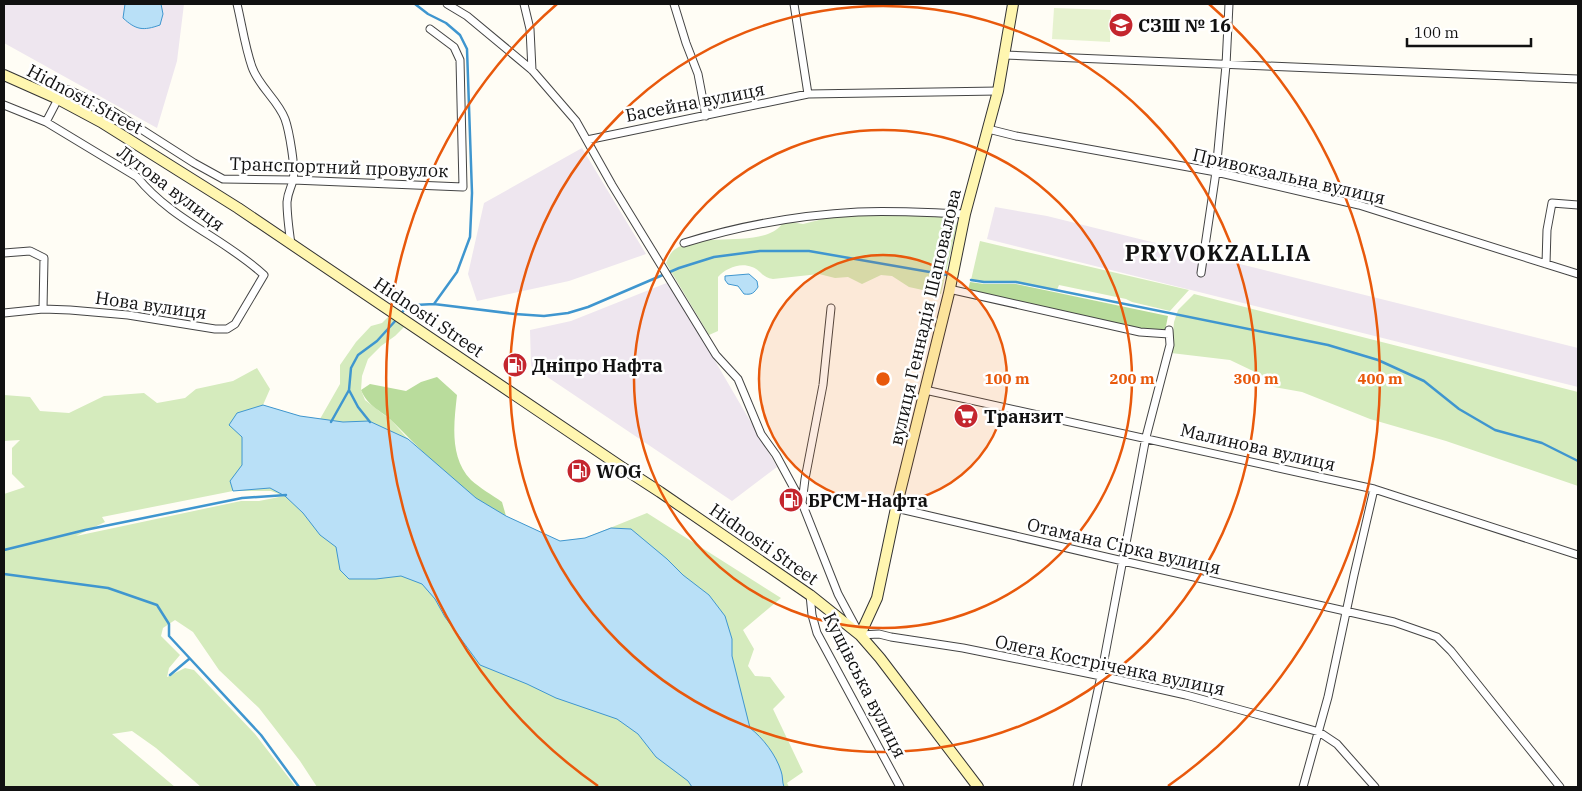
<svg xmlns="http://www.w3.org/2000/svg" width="1582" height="791" font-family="'IBM Plex Serif',serif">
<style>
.industrial{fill:#eee6ef}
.green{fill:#d5ebbd;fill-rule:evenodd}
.forest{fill:#b9dc9c}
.pitch{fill:#e6f2cf}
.water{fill:#b9e0f7;stroke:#3f96cf}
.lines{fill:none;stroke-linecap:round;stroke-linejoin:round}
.stream{stroke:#3f96cf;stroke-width:2.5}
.street-casing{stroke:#444;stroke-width:9}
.secondary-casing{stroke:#333;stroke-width:12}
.street{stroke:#fff;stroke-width:7}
.secondary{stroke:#fff6b0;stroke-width:10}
.ring{fill:none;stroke:#e8590c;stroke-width:2.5}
.labels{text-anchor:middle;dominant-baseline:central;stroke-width:5;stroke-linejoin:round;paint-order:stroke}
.poi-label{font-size:18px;font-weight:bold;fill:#111;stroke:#fff;text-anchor:start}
.street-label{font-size:18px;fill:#111;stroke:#fff}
.district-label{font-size:22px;font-weight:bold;letter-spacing:1px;fill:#111;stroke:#fff}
.centre{fill:#e8590c;stroke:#fff;stroke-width:2.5}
.ring-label{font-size:15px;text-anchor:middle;font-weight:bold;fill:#e8590c;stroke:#fff;stroke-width:5;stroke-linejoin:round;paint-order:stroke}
</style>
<rect width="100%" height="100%" fill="#fffdf5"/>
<path class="industrial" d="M4,4h180l-7,57 -20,67 -153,-85z
M582,148l64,106 -77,27 -92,20 -9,-27 16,-71z
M995,207l52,9 531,132v39l-591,-148z
M669,282l108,185 -45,34 -201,-135 -1,-36 41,-9z"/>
<path class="green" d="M867,214l84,2 4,2 2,7 -16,69 -32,-7 -17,-11 -11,-1 -19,9 -14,-7 -13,1 -16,-4 -46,5c-12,-2 -12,-9 -21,-12 -12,-5 -26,1 -34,10v54l-9,4 -43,-72c2,-4 4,-10 8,-13 27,-20 88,0 108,-26l9,-2 12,2 32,-8z
M980,241l209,49 -19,21 -38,-9 -6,-3 -67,-14 -2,5 -41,-8h-32l-13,-2z
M1194,294l384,98v94l-132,-45 -76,-22 -68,-27 -28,-5 -21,-16 -23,-11 -59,-7 3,-31 4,-12z
M390,315l15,11 -10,10 -14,10 -13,13 -6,17 -1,14 4,10 27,21 16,18 68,59 30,18 54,25 25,-3 62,-25 134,85 -38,32 11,19 -6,17 7,10 15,1 15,20 -12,12 30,63 -16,11 2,4h-472l-17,-26 -41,-53 -40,-38 -26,-38 -18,-12 -12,8 -2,8 19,19 -11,13 -2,9 18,-9 9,2 61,64 41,53h-95l-45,-39 -24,-17 -20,3 63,53h-171v-293l21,-7 -13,-13v-26l8,-8 -16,1v-46l26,2 10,14 29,2 35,-17 40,-3 13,10 28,-5 11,-9 37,-8 24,-13 13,21 -7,16 37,11 20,3 20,-35v-19l16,-23 15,-16 11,-3zM233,491h38l13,5 -25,5h-18l-165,35 29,-14 -3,-5z"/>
<path class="forest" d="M970,282l14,2h32l152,32 -3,15 -21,-1 -176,-40z
M437,377l20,18c-3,28 -8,62 14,85 9,8 21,15 31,22l4,14c-10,-6 -21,-11 -30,-18 -30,-22 -57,-50 -83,-76 -12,-12 -25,-15 -32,-32l9,-6 36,7 15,-9z"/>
<path class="pitch" d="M1054,8l57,2 -1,32 -58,-3z"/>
<path class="water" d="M125,4h36l2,10 -3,11c-17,6 -24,5 -37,-7z
M749,274l8,7 1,6c-4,6 -6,8 -14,7l-6,-8 -10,-2 -3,-4v-4z
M263,405l37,11 43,6 26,-1 39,18 68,59 30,18 54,25 25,-3 26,-10 20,1 36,30 16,16 26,20 16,21 7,23v17l18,72c13,10 26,27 31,43 2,5 1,11 3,16h-92l-4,-6 -32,-24 -18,-23 -21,-15 -61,-21 -29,-14 -47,-19 -35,-48 -10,-18 -13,-15 -21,-8 -25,3h-27l-9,-9 -4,-23 -16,-12 -17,-22 -18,-17 -15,-8 -37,3 -3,-10 12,-16v-28l-13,-12 8,-12z"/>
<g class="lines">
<path class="stream" d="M415,4l13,10 18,9 14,12 7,14 5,144 -2,44 -13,35 -23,32
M971,280l13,2h32l312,63 50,15 46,21 35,28 36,21 47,13 36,18
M400,315l4,-5 11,-5 19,-1 81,10 29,2 24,-3 20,-6 91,-39 35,-11 46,-6h49l138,24
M349,390l9,17 12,15
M331,422l18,-32 2,-22 7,-13 19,-14 20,-22
M4,550l81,-20 157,-32 44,-3
M4,574l104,14 49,17 12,19v12l92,99 38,52
M170,675l19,-16"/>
<defs>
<path id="street" d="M237,4c5,21 8,43 15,63 7,20 26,33 33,52 4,11 11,50 8,61 -2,9 -5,11 -6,22 0,14 2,28 4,42
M447,4l20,12 65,54 44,51 36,64 104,170 22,24 23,55 15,21 26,48 36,91 22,41 19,-1 12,3 72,11 138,28 85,19 77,21 56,16 18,12 38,43
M524,4l6,25 2,41
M674,4l12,39 12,31 8,42
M794,4l14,90
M1004,55l574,24
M41,89l28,1 39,18 86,55 29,16 70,1 170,7 -3,-127 -6,-13 -24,-18
M4,105l42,17 91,55c36,44 87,61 127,98l-29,49 -8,5h-12l-87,-14 -58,-5 -27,-1 -39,4
M46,122l12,-23
M988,129l28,7 200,36 143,33 219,69
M587,140l221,-46 190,-3
M684,243c55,-17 117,-28 174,-31 35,-2 72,1 107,2
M4,253l26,-2 14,7 -1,51
M1546,264l1,-34 5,-27 26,2
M1201,273l15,-101 10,-107 3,-61
M949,289l191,43 29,2
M925,390l449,99 204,66
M802,503l3,-24 18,-94 8,-77
M896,508l227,53 271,61 43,15 14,14 109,136
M810,595l2,20 5,18 83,154
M1077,787l24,-111 45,-239 24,-92 -1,-15
M1303,787l25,-90 26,-122 20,-86"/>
<path id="secondary" d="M4,75l54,24 43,23 137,86 382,258 40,26 150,103 50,40 20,23 98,129
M860,635l17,-37 19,-90 53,-215 16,-79 33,-123 15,-87"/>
</defs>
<use href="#street" class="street-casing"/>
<use href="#secondary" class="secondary-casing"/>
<use href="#street" class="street"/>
<use href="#secondary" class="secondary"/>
</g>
<circle cx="883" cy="379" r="124" fill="#e8590c" fill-opacity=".12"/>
<g class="ring">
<circle cx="883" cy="379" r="124"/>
<circle cx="883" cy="379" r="249"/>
<circle cx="883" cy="379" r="373"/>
<path d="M598 786A497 497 0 0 1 557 4M1209 4A497 497 0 0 1 1168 786"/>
</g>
<defs>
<symbol id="school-disc" viewBox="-11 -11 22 22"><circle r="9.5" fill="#c4262e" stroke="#fff"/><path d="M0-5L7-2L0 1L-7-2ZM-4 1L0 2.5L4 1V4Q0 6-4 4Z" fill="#fff"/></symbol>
<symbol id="fuel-disc" viewBox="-11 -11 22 22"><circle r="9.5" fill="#c4262e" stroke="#fff"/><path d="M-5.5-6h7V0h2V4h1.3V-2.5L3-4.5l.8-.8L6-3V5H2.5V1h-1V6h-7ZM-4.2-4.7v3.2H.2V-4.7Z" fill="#fff"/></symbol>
<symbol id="supermarket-disc" viewBox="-11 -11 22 22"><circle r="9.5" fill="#c4262e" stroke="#fff"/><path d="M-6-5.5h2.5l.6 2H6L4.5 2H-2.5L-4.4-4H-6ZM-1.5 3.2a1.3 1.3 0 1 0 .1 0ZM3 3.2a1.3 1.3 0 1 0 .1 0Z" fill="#fff"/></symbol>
</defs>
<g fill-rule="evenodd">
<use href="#school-disc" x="1107" y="11" width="28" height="28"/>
<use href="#fuel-disc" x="501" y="351" width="28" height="28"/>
<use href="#supermarket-disc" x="952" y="402" width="28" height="28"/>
<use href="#fuel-disc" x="565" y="457" width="28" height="28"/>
<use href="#fuel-disc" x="777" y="486" width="28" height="28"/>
</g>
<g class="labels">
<g class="poi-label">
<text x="1138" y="25">СЗШ № 16</text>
<text x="532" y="365">Дніпро Нафта</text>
<text x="984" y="416">Транзит</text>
<text x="596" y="471">WOG</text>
<text x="808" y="500">БРСМ-Нафта</text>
</g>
<g class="street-label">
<text transform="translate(85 99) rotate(28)">Hidnosti Street</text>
<text transform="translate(695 102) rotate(-11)">Басейна вулиця</text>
<text transform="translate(339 167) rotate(2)">Транспортний провулок</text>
<text transform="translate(1289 176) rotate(13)">Привокзальна вулиця</text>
<text transform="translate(171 188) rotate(37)">Лугова вулиця</text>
<text transform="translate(151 305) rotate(8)">Нова вулиця</text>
<text transform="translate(429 317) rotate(34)">Hidnosti Street</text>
<text transform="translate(925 317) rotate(-77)">вулиця Геннадія Шаповалова</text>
<text transform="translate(1258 447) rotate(13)">Малинова вулиця</text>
<text transform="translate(764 544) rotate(35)">Hidnosti Street</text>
<text transform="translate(1124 546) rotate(13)">Отамана Сірка вулиця</text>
<text transform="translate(1110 665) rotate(12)">Олега Костріченка вулиця</text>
<text transform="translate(865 685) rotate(63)">Кущівська вулиця</text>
</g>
<g class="district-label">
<text x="1218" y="252">PRYVOKZALLIA</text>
</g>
</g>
<circle cx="883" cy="379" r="8" class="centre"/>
<g class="ring-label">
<text x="1007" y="384">100 m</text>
<text x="1132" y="384">200 m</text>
<text x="1256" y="384">300 m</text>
<text x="1380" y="384">400 m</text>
</g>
<rect width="1582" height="791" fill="none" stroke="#111111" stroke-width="10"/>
<path d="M1407 38v8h124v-8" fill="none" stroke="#111111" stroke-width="2.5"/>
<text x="1414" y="38" font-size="15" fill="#111111" stroke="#ffffff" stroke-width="4" paint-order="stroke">100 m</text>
</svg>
